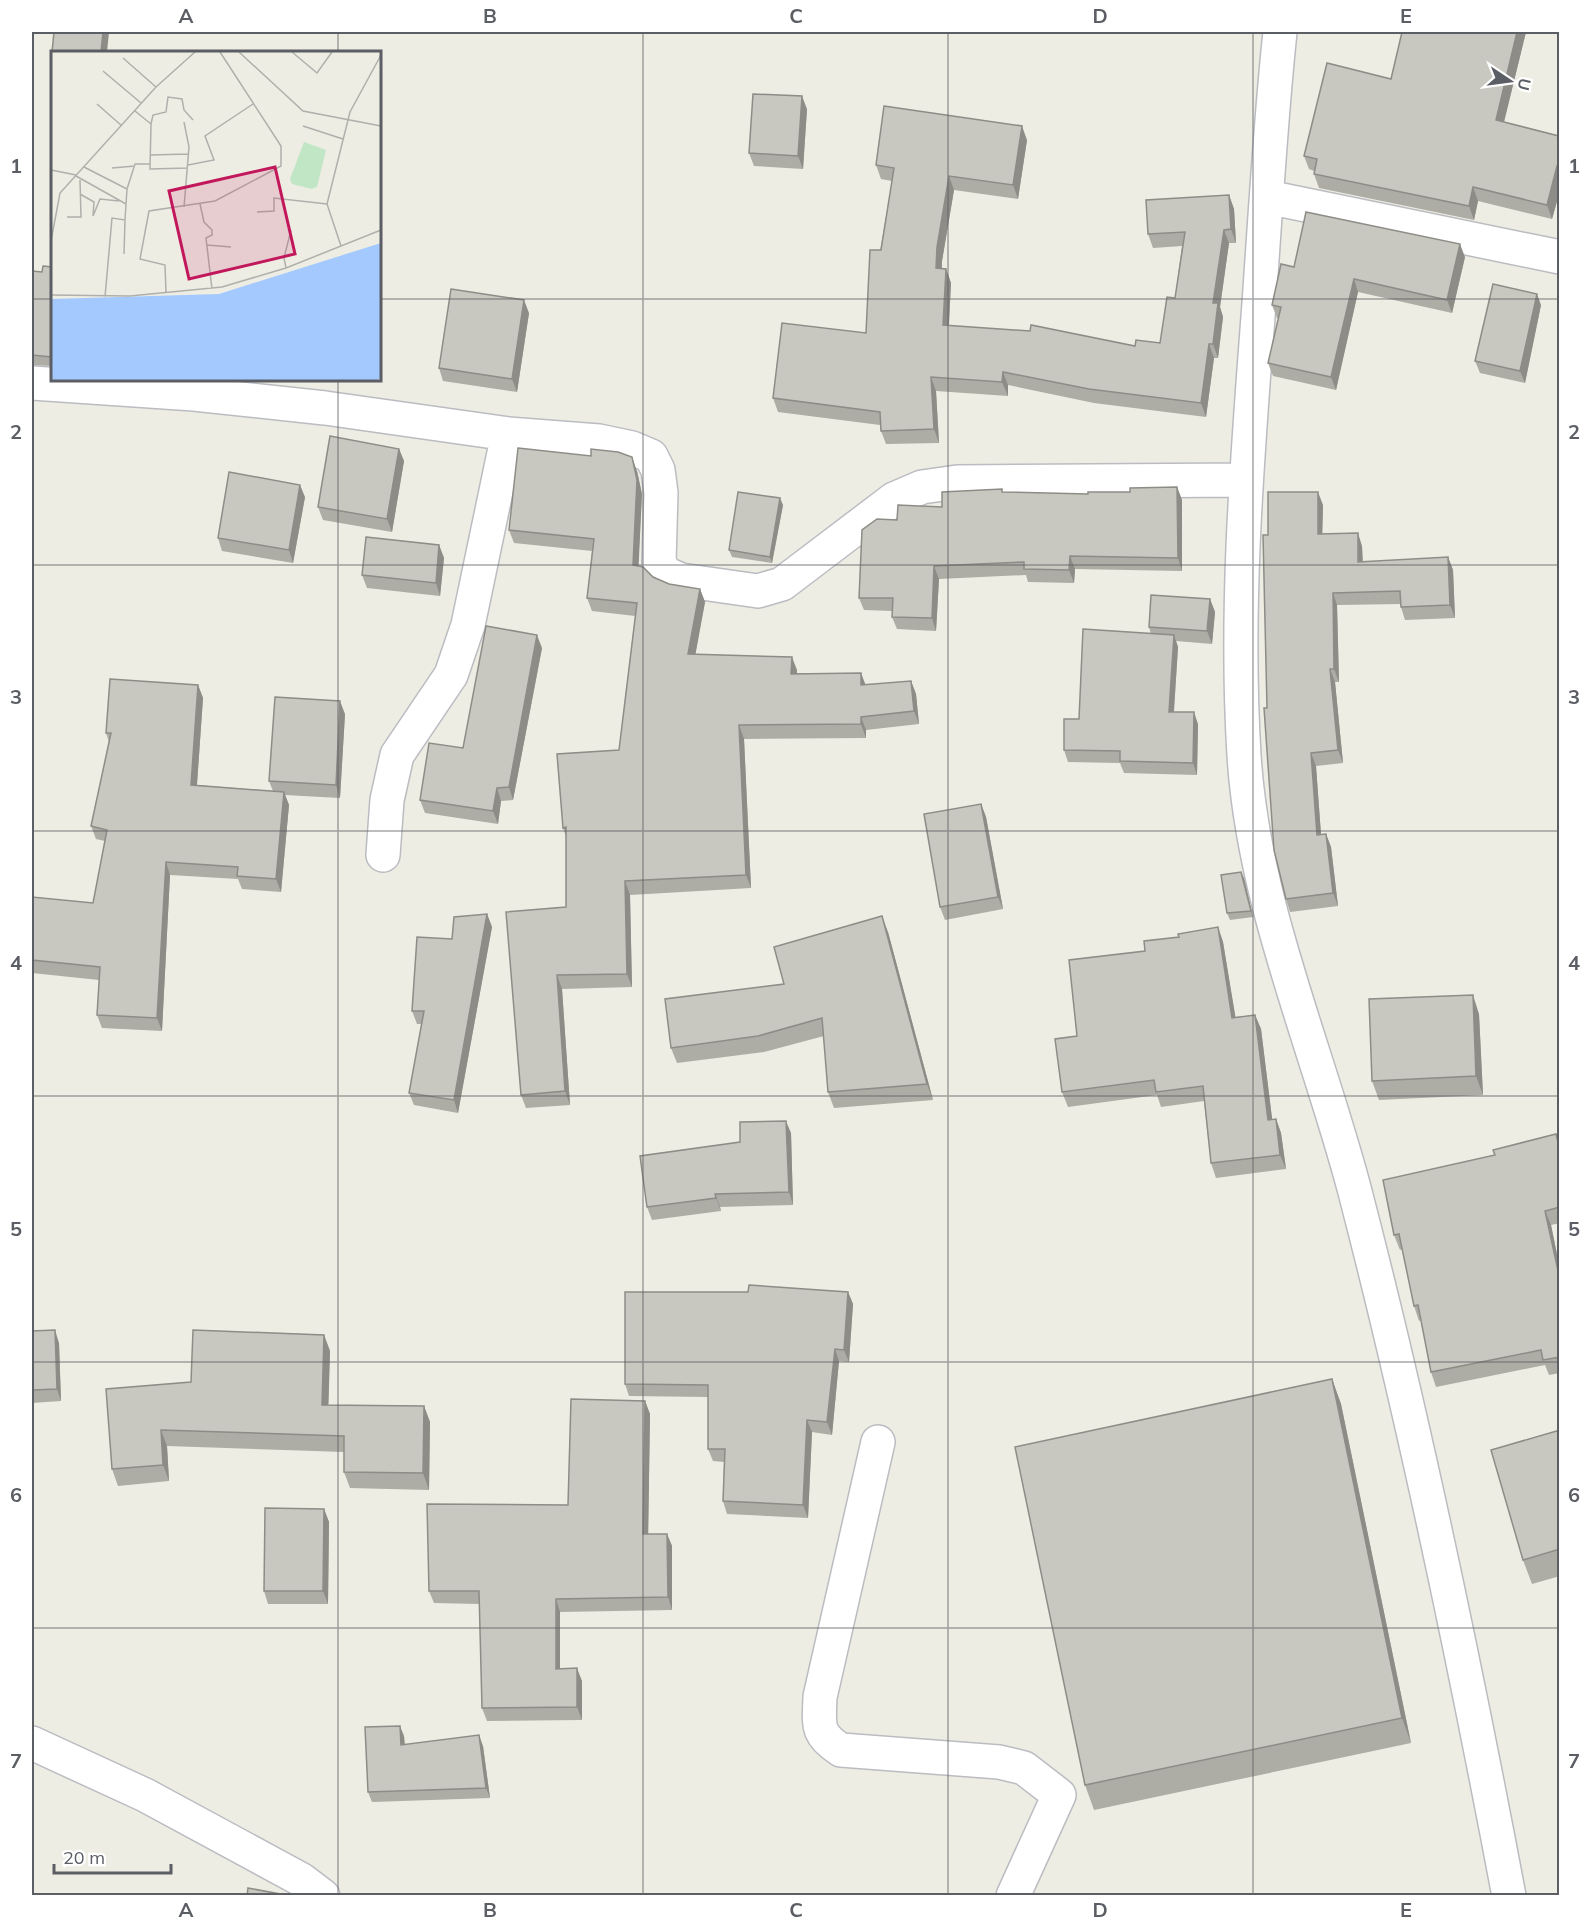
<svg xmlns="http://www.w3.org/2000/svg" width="1591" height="1927" font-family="Mulish,sans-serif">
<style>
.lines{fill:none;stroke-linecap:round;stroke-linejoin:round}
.street-casing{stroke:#bbbcc2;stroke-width:36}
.street{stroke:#fff;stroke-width:33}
.wall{fill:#adaca5}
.shaded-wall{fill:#8d8c86}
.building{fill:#c9c8c0;stroke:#8d8c86;stroke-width:1.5}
.grid{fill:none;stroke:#5b5e64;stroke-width:1.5;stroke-opacity:0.55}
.inset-road{fill:none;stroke:#afb0ac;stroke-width:1.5}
.view{fill:#c2185b;fill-opacity:0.15;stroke:#c2185b;stroke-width:3}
.inset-edge{fill:none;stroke:#5b5e64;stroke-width:3}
.neatline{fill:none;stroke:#5b5e64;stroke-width:2}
.grid-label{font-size:20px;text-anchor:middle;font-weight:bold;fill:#5b5e64}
</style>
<rect width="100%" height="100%" fill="#eeede3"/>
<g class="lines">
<defs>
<path id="street" d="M1280,32c-10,94 -15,190 -22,285 -11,145 -23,292 -14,438 9,148 72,290 110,433 61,234 110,470 155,708
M1267,197l293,60
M32,383l162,11 131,14 183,26 91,7 33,7 19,8 7,14 3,23 -2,69 6,11 16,7 77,11 24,-7 112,-85 28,-12 35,-5 289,-2
M383,855l4,-55 10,-45 54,-80 17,-50 40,-191
M878,1442l-58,255c-1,29 -4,37 21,53l158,12 25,6 35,27 -46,101
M32,1743l113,52 157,85 21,16"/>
</defs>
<use href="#street" class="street-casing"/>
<use href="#street" class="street"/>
</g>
<path class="wall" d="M1402,32h124l-22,90 55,14 1,-4v59l-8,28 -74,-18 -4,19 -155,-32 -5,-14v-3l-5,-2 -5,-13 87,-77z
M807,109l-4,60 -49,-3 -5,-13z
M1027,140l-9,59 -64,-9 -12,71v7l4,1 5,14 -2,43 186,20 25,-3 15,-45 7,-52 -29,2 -5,-14 81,-39 5,14 2,34h-7l-9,64 3,10 -5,41h-4l-8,59 -112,-14 -86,-18v11l-72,-5 3,52 -53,1 -5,-13 -1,-6 -102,-13 -5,-14 93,-65 26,-152 -11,-2 -5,-14z
M1465,257l-13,56 -94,-21 -22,98 -63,-14 -5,-13 11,-44 -2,-1 -5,-13 22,-38z
M52,267v99l-20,-1v-94l10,1z
M1541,305l-16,78 -45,-10 -5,-12z
M529,313l-12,79 -74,-11 -4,-13z
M399,449l5,12 -12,71 -69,-12 -5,-13z
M591,456l46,15 5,23 -4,72 15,11 16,7 31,5 5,13 -10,52 102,16v3h64l4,12 46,-4 5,13 3,30 -53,6v8l-122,1 7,149 -121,7 2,92 -70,2 8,116 -44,3 -5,-13 45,-188v-70l-3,-9 56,-78 16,-134 -43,-5 -5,-13 5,-47 -78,-8 -5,-13z
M1177,487l5,13v71l-107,-2 -1,14 -46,-1 -2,-7 -87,4 -3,52 -39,-2 -5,-12v-6l-28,-1 -5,-12 38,-78 105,-31 1,3 85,2 42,-2z
M305,497l-12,66 -71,-12 -4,-13z
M783,505l-11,58 -40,-6 -3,-7z
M1323,505l-1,29 40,12 1,16 85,-5 5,13 2,48 -50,2 -5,-16 -63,1 2,77h-4l8,81 -27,3 5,69 5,-1 5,13 7,59 -48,6 -4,-13 -18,-364z
M439,545l5,13 -4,38 -73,-8 -5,-13z
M1210,599l5,13 -3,32 -36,-3 2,6 -4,65 24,12 -1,51 -73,-2 -4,-10 -52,-1 -4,-12 15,-31 72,-85 -2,-7z
M542,648l-29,152 -12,1 -3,23 -73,-11 -5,-13 43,-52z
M198,685l5,13 -6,87 76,6 -4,-10 76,-67 -5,84 -55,-3 4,10 -8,87 -39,-3 -4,-10 -68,-4 -8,156 -60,-3 -5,-13 2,-35 -67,-7v-76l61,6 12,-62 -9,-2 -5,-13 18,-84 -3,-9z
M981,804l5,13 17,92 -58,11 -5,-13z
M1244,878l9,39 -23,3 -3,-7z
M487,914l5,13 -34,186 -44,-8 -5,-12 13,-69h-5l-5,-13 40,-72z
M1218,927l5,15 12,75 20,-2 6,14 11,90h4l5,14 5,36 -70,9 -5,-15 -7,-62 -43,6 -4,-12 -89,12 -6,-15 15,-56 68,-85 34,-14z
M888,932l45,168 -99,8 -6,-16 -4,-56 -60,16 -87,11 -6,-15 113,-64z
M1479,1014l4,81 -104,5 -7,-19z
M791,1133l2,72 -73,2 1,4 -69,9 -5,-13 93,-65z
M1556,1134l4,11v78l-9,2 9,44v104l-11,2 -4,-10 -109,22 -5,-15 -10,-52 -2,1 -5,-15 -12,-57 -2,1 -6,-15 101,-80z
M748,1292h100l5,12 -4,58 -10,-1 -7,74 -20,-3 -4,86 -81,-4 -4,-13 1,-39 -11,-1 -5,-12v-52l-79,-1 -4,-12z
M32,1331l27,12 2,58 -29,2z
M324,1335l6,16 -2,54 96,1 6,16 -1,68 -79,-2 -6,-16v-20l-177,-6 2,35 -51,5 -6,-17 79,-87z
M1332,1379l9,25 70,339 -317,67 -9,-25z
M645,1401l5,13 -2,120h19l5,12v64l-112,2v57l22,12v39l-95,1 -5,-13 -2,-104 -46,-1 -5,-12 139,-86z
M1560,1430v146l-28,8 -9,-24z
M324,1509l5,13 -1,82h-60l-4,-13z
M404,1736l1,9 78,1 7,52 -118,4 -4,-10z"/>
<path class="shaded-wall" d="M103,32h6l-2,20h-6z
M1517,32h9l-25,102 -5,-14z
M802,96l5,13 -4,60 -5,-13z
M1022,126l5,14 -9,59 -5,-14z
M1557,166l3,7v18l-8,28 -5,-14z
M949,176l5,14 -12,71 -1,20 -5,-13 1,-21z
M1473,187l5,14 -4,19 -5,-14z
M1229,195l5,14 2,34 -5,-14z
M1224,230l5,13 -9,64 3,10 -5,41 -5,-14v-41z
M1460,244l5,13 -13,56 -5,-13z
M946,269l5,14 -3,56 -5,-14z
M1354,279l4,13 -22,98 -5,-13z
M1537,294l4,11 -16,78 -5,-12z
M524,300l5,13 -12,79 -5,-13z
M1209,344l5,14 -8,59 -5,-14z
M1003,372l5,13v11l-6,-14z
M931,377l5,14 3,52 -5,-14z
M399,449l5,12 -12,71 -5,-13z
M632,457l5,14 5,23 -4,84 -5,-13z
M300,485l5,12 -12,66 -4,-13z
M1177,487l5,13v71l-4,-13z
M1318,492l5,13 -1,42 -4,-13z
M780,498l3,7 -11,58 -2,-6z
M1358,533l4,13 1,29 -5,-13z
M439,545l5,13 -4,38 -4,-13z
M1070,556l5,13 -1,14 -5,-13z
M1448,557l5,13 2,48 -5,-13z
M934,566l5,13 -3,52 -4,-13z
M700,589l5,13 -12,66 -5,-14z
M1333,593l4,12 2,77 -5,-13z
M1210,599l5,13 -3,32 -5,-13z
M537,635l5,13 -29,152 -4,-13z
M1174,635l4,12 -5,76 -4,-11z
M792,657l5,13 -1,17 -5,-13z
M1330,669l5,13 8,81 -5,-13z
M861,673l5,13 -5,-1z
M911,681l5,13 3,30 -5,-13z
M198,685l5,13 -7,100 -5,-13z
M340,701l5,13 -5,84 -4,-13z
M1194,712l4,12 -1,51 -4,-12z
M861,717l5,13v8l-5,-14z
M739,725l5,14 7,149 -5,-13z
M1311,753l5,13 6,82 -5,-13z
M497,788l4,13 -3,23 -5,-13z
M284,792l5,13 -8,87 -5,-13z
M981,804l5,13 17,92 -5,-12z
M1326,834l5,13 7,59 -5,-13z
M166,862l4,13 -8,156 -5,-13z
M1241,872l3,6 9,39 -2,-6z
M625,881l5,14 2,92 -5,-13z
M487,914l5,13 -34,186 -4,-13z
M882,916l6,16 45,168 -6,-16z
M1218,927l5,15 15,90 -6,-14z
M557,975l5,14 8,116 -5,-14z
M1473,995l6,19 4,81 -7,-19z
M1255,1015l6,14 13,105 -6,-14z
M1276,1119l5,14 5,36 -6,-14z
M786,1121l5,12 2,72 -4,-13z
M715,1194l5,13 1,4 -5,-13z
M1545,1211l6,14 9,44v11z
M848,1292l5,12 -4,58 -5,-12z
M55,1330l4,13 2,58 -4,-12z
M324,1335l6,16 -2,70 -6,-16z
M835,1349l4,12 -7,74 -5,-13z
M1332,1379l9,25 70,339 -9,-25z
M645,1401l5,13 -2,133 -5,-13z
M424,1406l6,16 -1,68 -6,-17z
M807,1420l5,12 -4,86 -5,-13z
M161,1430l6,16 2,35 -6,-16z
M324,1509l5,13 -1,82 -5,-13z
M667,1534l5,12v64l-4,-13z
M556,1599l4,13v70l-4,-13z
M577,1668l5,13v39l-5,-13z
M400,1726l4,10 1,19 -4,-10z
M479,1735l4,11 7,52 -4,-10z"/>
<path class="building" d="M54,32h49l-2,20h-49v10h-1z
M1402,32h115l-21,88 63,16 1,-4v35l-3,-1 -10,39 -74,-18 -4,19 -155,-32 3,-15 -13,-3 23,-93 64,16z
M753,94l49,2 -4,60 -49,-3z
M884,106l138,20 -9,59 -64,-9 -12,71 -1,21 10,1 -3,56 87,6 1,-6 104,21 1,-6 24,3 7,-46 8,1 10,-66 -37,2 -2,-34 83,-5 2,34 -7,1 -11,73h5l-5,41h-4l-8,59 -112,-14 -86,-17 -1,10 -71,-5 3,52 -53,2 -1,-19 -107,-14 9,-75 84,10 4,-83h11l13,-82 -18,-3z
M1306,212l154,32 -13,56 -93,-21 -23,98 -63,-14 13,-56 -9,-2 9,-41 13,3z
M43,266l9,1v90l-20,-2v-84l10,1z
M1493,284l44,10 -17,77 -45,-10z
M451,289l73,11 -12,79 -73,-11z
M330,436l69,13 -12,70 -69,-12z
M518,448l73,8v-7l27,3 14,5 5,23 -4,85 10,2 10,10 16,7 31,5 -12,65 104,3 -1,17 70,-1v12l50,-4 3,30 -53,6v7l-122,1 7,150 -121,6 2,93 -70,1 8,116 -44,4 -15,-183 60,-5v-80l-3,1 -6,-74 62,-4 18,-147 -50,-5 7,-59 -85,-9z
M229,472l71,13 -11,65 -71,-12z
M1177,487l1,71 -108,-2 -1,14 -45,-1v-7l-90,4 -2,52 -40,-1 1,-19h-34l3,-68 15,-11 20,1 1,-15 44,2v-15l60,-3v3l86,2v-2h42v-4z
M738,492l42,6 -10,59 -41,-7z
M1268,492h50v42l40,-1v29l90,-5 2,48 -49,2 -1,-16 -67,2 1,76h-4l8,81 -27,3 6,82 9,-1 7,59 -47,6 -12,-49 -10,-142h3l-4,-173h5z
M366,537l73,8 -3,38 -74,-8z
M1151,595l59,4 -3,32 -58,-4z
M486,626l51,9 -28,152 -12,1 -4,23 -73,-11 9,-57 34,5z
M1083,629l91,6 -5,77h25l-1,51 -73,-2v-10l-56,-1v-31h15z
M110,679l88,6 -7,100 93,7 -8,87 -39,-3 1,-9 -72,-5 -9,156 -60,-3 3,-48 -68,-7v-63l61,6 14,-73 -16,-4 20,-93h-5z
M275,697l65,4 -4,84 -67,-4z
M981,804l17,93 -58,10 -16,-93z
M1241,872l10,39 -24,2 -6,-38z
M487,914l-33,186 -45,-7 15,-82h-12l5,-74 35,2 2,-22z
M882,916l45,168 -99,8 -6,-74 -64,18 -87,12 -6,-49 119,-15 -10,-37z
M1218,927l14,91 23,-3 13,105 8,-1 4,36 -69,8 -8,-77 -47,6 -2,-12 -92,12 -7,-53 22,-3 -8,-76 76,-9 -1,-10 35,-4 -1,-3z
M1473,995l3,81 -104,5 -3,-82z
M786,1121l3,71 -74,2 1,4 -69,9 -7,-51 100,-14v-20z
M1556,1134l4,16v57l-15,4 15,69v77l-17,3 -2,-10 -110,22 -13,-67 -4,1 -15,-72 -5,1 -11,-55 112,-25 -2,-5z
M749,1285l99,7 -4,58 -9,-1 -8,73 -20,-2 -4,85 -80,-4 2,-52h-17v-64l-83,-1v-92h123z
M55,1330l2,59 -25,1v-59z
M193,1330l131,5 -2,70 102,1 -1,67 -79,-1v-36l-183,-6 2,35 -51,4 -6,-80 85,-7z
M1332,1379l70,339 -317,67 -70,-338z
M571,1399l74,2 -2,133h24l1,63 -112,2v70l21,-1v39l-95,1 -3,-117h-50l-2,-87 141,1z
M1560,1430v119l-37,11 -32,-110z
M265,1508l59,1 -1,82h-59z
M400,1726l1,19 78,-10 7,53 -118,4 -3,-65z
M248,1888l43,8h-44z"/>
<path class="grid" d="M338,32v20M643,32v1864M948,32v1864M1253,32v1864M32,299h20M380,299h1180M338,380v1516M32,565h1528M32,831h1528M32,1096h1528M32,1362h1528M32,1628h1528"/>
<g transform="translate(51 51)">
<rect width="330" height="330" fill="#eeede3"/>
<path d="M253,91l22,8 -9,37 -5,2 -20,-5 -2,-5z" fill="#c0e6c6"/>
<path d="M330,192v135l-4,2h-326v-81l168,-5z" fill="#a3c9ff"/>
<path class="inset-road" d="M188,1l64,59 78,15M241,1l25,21 15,-21M72,7l33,29M52,20l38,32M46,53l25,22M84,60l16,13 -1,45 38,-1M133,71l5,25 -5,60M100,73l2,-9 13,-3 2,-15 14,2 2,11 9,10M252,75l40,13M99,104l39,-1M137,114l26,-5 -9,-24 48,-32M33,116l43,22 -2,31 -13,-2 -7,79M61,117l23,-2M0,119l25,5M25,125l50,28M76,138l8,-25h15M29,143l14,8 -1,14M149,153l4,18 8,8v5l-6,3 6,51M206,161l17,-1v-13l53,6M42,165l7,-17 19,2M16,166h14l-1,-37M0,190l9,-48 96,-106 39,-35M156,194l24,2M290,195l-14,-42 23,-92 31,-57M73,203l1,-34M235,217l-2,-10 7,-28M115,242l-1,-28 -25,-6 9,-48 66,-10 66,-35v-20l-61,-94M0,244l79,1 92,-9 64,-19 95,-38"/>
<path class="view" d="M224,116l20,87 -106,25 -20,-88z"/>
<rect width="330" height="330" class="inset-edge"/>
</g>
<rect width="1591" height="1927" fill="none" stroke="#ffffff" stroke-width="66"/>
<g transform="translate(1510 81) rotate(103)" stroke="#ffffff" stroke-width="4.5" paint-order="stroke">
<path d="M0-4.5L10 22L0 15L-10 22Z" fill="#5b5e64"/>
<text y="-9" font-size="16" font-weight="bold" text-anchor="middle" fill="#5b5e64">U</text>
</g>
<path d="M54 1864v9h117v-9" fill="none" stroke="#5b5e64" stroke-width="3"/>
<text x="63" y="1864" font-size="18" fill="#5b5e64" stroke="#ffffff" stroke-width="4.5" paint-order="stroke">20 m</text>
<rect x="33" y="33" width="1525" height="1861" class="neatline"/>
<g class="grid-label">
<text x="186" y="23">A</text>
<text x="490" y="23">B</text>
<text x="796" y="23">C</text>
<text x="1100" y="23">D</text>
<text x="1406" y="23">E</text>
<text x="16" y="173">1</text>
<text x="1574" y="173">1</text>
<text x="16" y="439">2</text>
<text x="1574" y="439">2</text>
<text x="16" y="704">3</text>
<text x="1574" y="704">3</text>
<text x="16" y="970">4</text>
<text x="1574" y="970">4</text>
<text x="16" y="1236">5</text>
<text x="1574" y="1236">5</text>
<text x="16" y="1502">6</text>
<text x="1574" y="1502">6</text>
<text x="16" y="1768">7</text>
<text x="1574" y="1768">7</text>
<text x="186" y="1917">A</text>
<text x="490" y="1917">B</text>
<text x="796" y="1917">C</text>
<text x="1100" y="1917">D</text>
<text x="1406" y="1917">E</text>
</g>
</svg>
